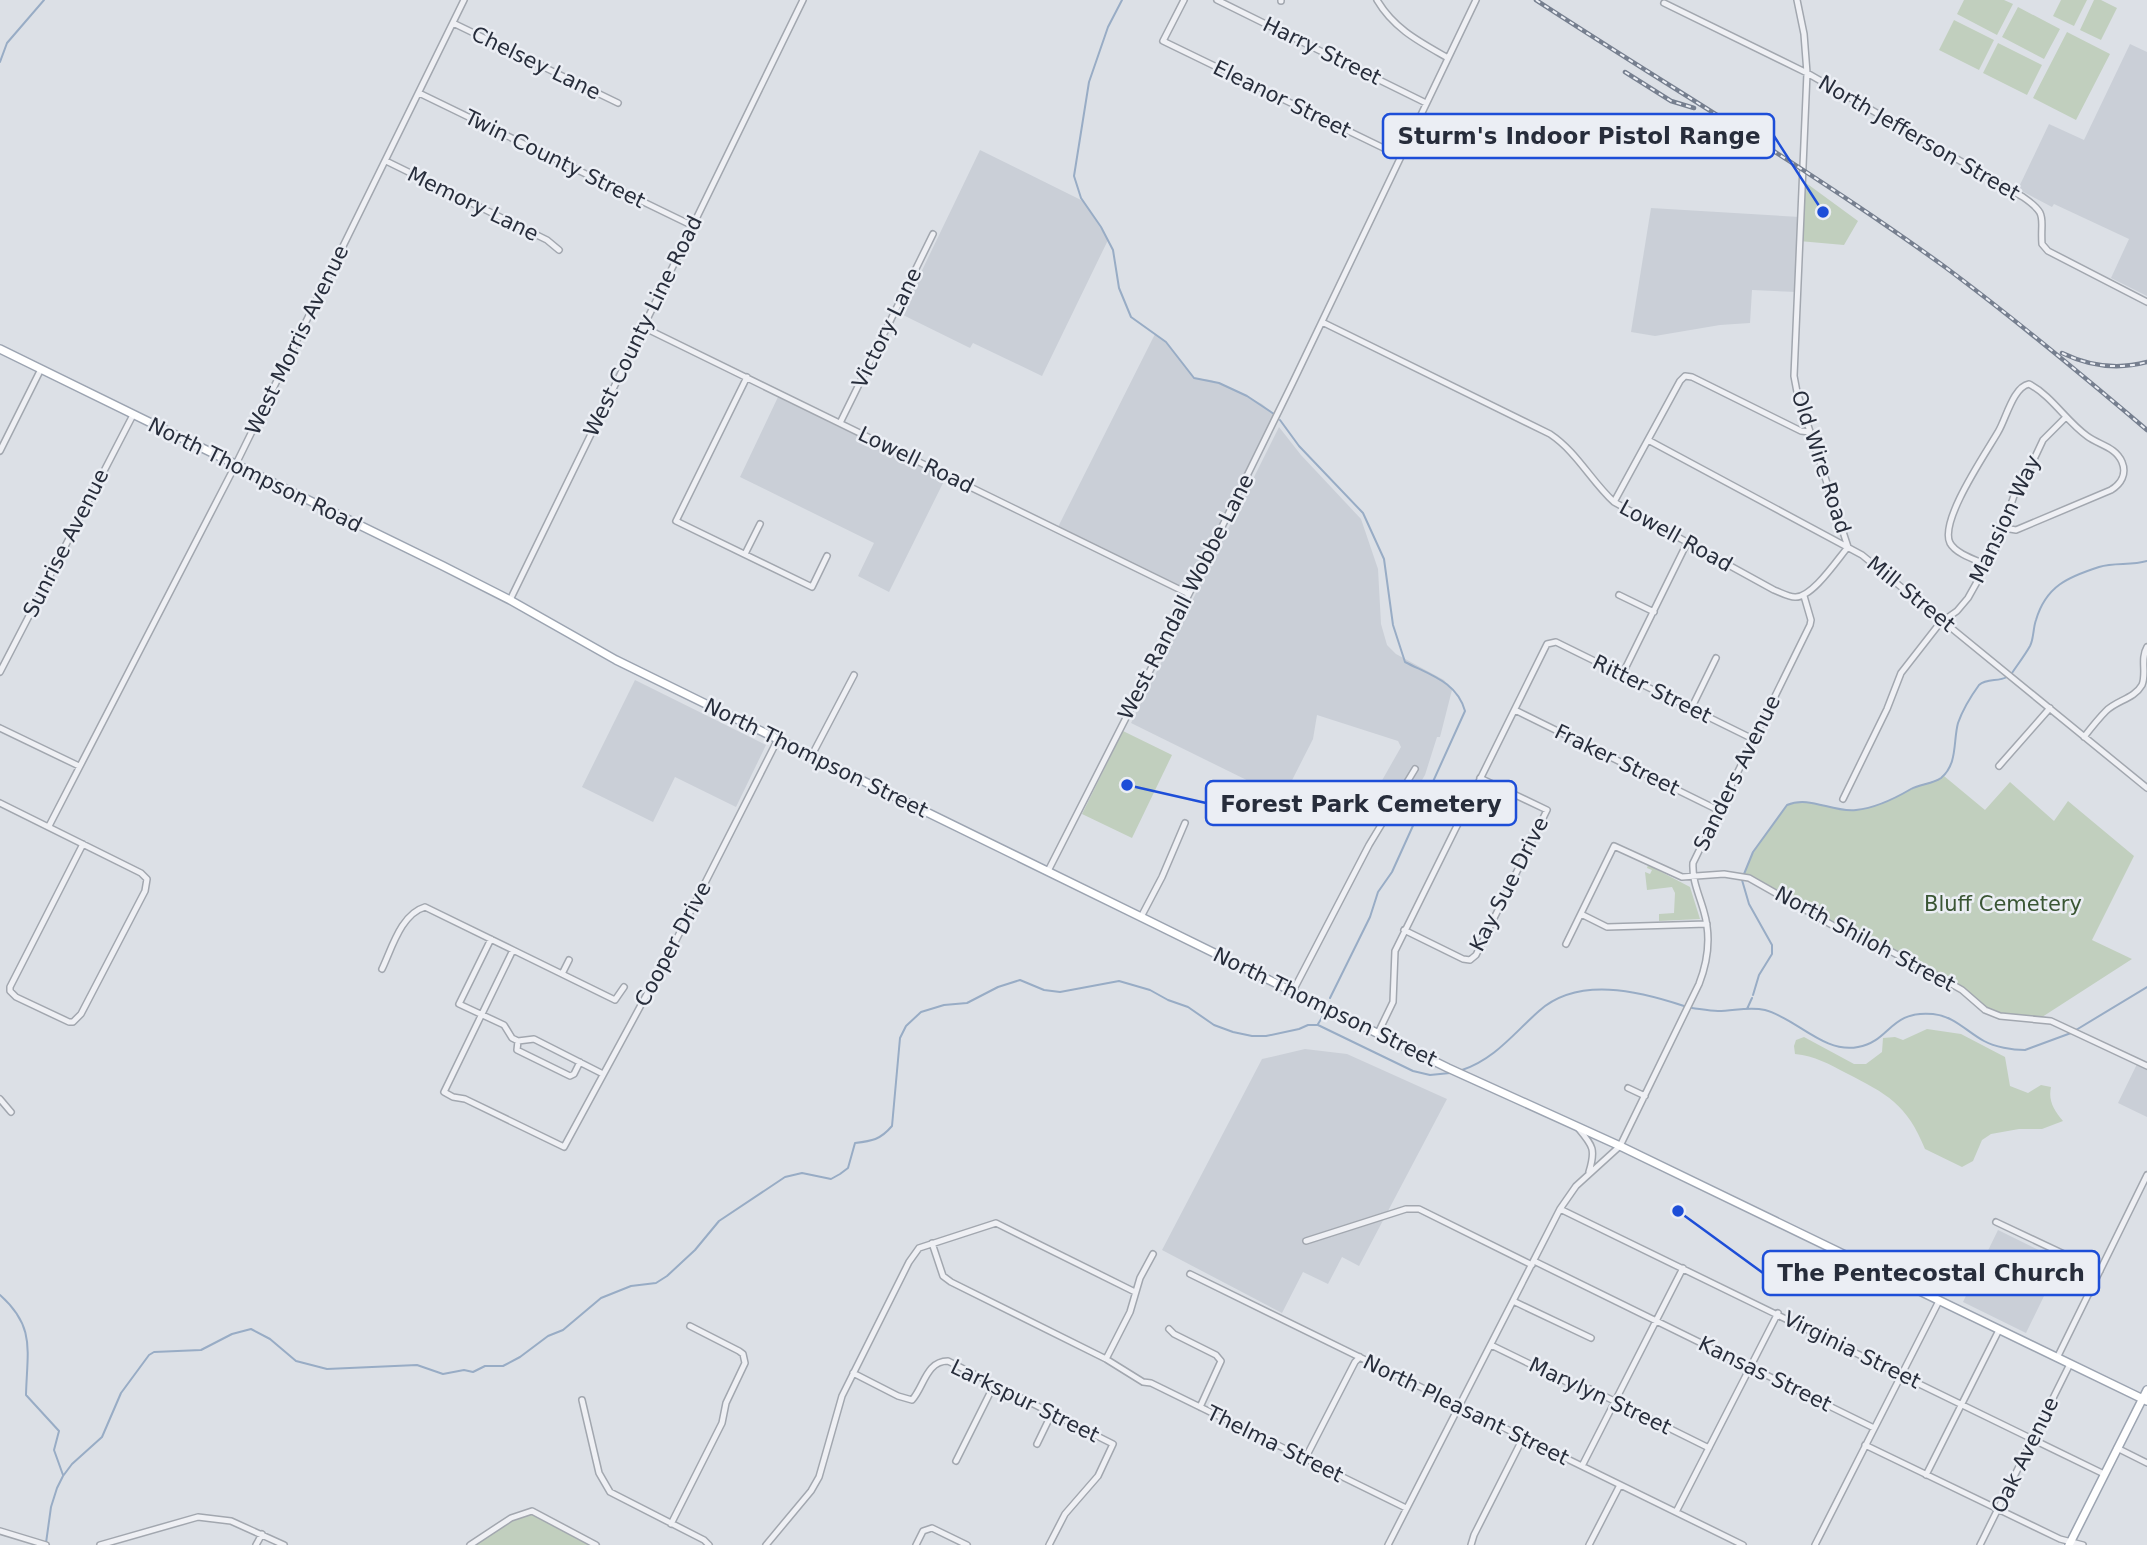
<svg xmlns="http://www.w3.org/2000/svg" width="2147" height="1545" font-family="'DejaVu Sans',sans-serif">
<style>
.built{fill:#cacfd7}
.green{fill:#c1cfbe}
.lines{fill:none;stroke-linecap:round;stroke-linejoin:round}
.stream{stroke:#98acc5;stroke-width:2}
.minor-casing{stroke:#a2a7af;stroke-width:8}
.major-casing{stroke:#9ca4b1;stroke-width:10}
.minor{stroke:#eff0f4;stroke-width:5}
.major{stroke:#fff;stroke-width:7}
.rail-casing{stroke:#767f8f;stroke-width:4.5}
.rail{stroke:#ebeef4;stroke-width:2;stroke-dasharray:5;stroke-linecap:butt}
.labels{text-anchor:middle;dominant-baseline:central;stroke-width:5;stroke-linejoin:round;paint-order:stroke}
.street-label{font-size:21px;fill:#272d3b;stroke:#ebeef4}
.park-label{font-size:21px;fill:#3a5634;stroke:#ebeef4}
.leader{fill:none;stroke:#1d4ed8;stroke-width:2.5}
.callout-dot{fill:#1d4ed8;stroke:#ebeef4;stroke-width:2.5}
.callout{fill:#ebeef4;stroke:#1d4ed8;stroke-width:2.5}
.callout-label{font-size:23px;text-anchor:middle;font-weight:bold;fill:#272d3b}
</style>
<rect width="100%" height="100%" fill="#dce0e6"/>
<path class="built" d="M2130,44l17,8v244l-36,-18 18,-39 -75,-35 -2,3 -34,-18 31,-65 35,16z
M980,150l103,51 25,39 -66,136 -69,-33 -3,5 -69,-34z
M1651,208l149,9 -3,75 -45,-2 -2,33 -30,2 -65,11 -24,-4z
M1155,334l11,8 28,36 17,2 19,8 32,16 14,12 -87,178 -132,-65z
M778,397l167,82 -56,113 -31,-16 16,-33 -134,-66z
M1279,427l22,28 60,64 17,50 3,55 6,21 9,9 48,26 8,10 -12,47h-3l-12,38 -24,40 -29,-17 29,-51 -3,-6 -81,-26 -4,24 -30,59 -152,-75z
M635,680l131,65 -30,62 -61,-30 -22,45 -71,-35z
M1305,1049l42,5 100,45 -88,167 -17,-9 -14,27 -25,-12 -21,41 -120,-63 100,-191z
M2138,1062l9,4v51l-29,-14z
M1998,1230l63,31 -35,72 -63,-31z"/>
<path class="green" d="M1964,0h40l9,4 -16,31 -40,-21z
M2061,0h26l-13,26 -21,-10z
M2094,0h7l16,8 -16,32 -21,-10z
M2018,7l42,22 -16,30 -42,-22z
M1954,20l40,20 -15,30 -40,-20z
M2067,32l43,22 -34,66 -43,-22z
M1998,43l44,22 -15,30 -44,-22z
M1802,180l56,41 -14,24 -45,-4z
M1123,731l49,24 -40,83 -50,-24z
M1944,776l41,34 25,-28 44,39 14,-20 66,55 -42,84 40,19 -93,60 -32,-2 -22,-7 -23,-20 -83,-45 -47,-20 -89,-48 10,-25 34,-47c21,-9 39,4 59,5 27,2 50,-14 73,-24 8,-4 17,-4 25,-10z
M1648,865l42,22 10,32 -41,2v-7l15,-1 1,-20 -3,-6 -25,3 -2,-18 5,2 2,-4 -5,-2z
M1927,1029l34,5 44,23 5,29 18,7 13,-8 10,2c-3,14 3,23 12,34l-21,8h-23l-28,5 -9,6 -9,21 -11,6 -37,-18c-18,-45 -38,-55 -79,-76 -17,-9 -31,-17 -51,-19l-1,-8 2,-6 8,-3 50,27h12l16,-12 1,-14 12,-1 8,3z
M532,1511l64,34h-125l40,-27z"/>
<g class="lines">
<path class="stream" d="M1122,0l-14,27 -19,55 -15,94 7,22 20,29 12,23 6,38 12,29 35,25 28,36 25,5 28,13 27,18
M0,62l7,-19 37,-43
M1280,420l19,26 64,67 21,46 9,66 12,37c25,13 52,20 60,49l-73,161 -14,20 -8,25 -40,81
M2012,673c6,-9 13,-18 18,-27 4,-8 3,-18 6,-26 10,-34 32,-43 63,-53 16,-5 32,-1 48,-6
M1744,874l9,-22 34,-47c23,-10 45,8 69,5 20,-2 38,-11 55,-21 9,-5 22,-5 30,-11 17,-14 12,-37 17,-55 5,-14 13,-27 21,-38 8,-7 19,-3 28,-8
M1742,880l7,24 23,41v9l-13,21 -6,20
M1692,1008c8,1 18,3 26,3 16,0 31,-5 47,-1 31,8 59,44 93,37 33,-6 31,-37 75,-33 21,2 33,17 51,27 11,6 28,9 41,9l46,-17
M1747,1009l5,-11
M1318,1024l5,-8
M2076,1030l71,-43
M1462,1070c33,-11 52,-37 77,-59 39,-35 100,-20 145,-5
M0,1295c36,32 27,56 26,100l33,36 -5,19 9,25
M46,1543l5,-36 6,-19 6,-12 9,-12 30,-27 19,-44 28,-38 5,-3 47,-2 31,-16 19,-5 19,10 26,22 31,8 90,-4 26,9 21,-4 9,2 12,-6h18l17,-9 28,-21 15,-6 38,-32 30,-12 25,-3 11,-7 28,-26 24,-29 66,-44 17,-4 29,6 9,-5 8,-6 7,-25c17,-2 25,-3 37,-17l8,-88 6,-12 15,-14 23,-7 23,-2 31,-16 22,-7 24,10 16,2 59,-11 31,9 18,10 20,7 26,18 19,7 19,4h14l33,-7 9,-4h10l95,46 17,4 20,-2"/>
<defs>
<path id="minor" d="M1184,0l-21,41 237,115
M1217,0l209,103
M1377,0c17,29 43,42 71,58
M1797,0l7,34 3,39 -13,303 3,16 51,155
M1281,1v-1
M1664,3l143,70 216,124c26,18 17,20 19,47l6,7 99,51
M453,23l165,80
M419,93l272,132
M386,161l161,79 12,10
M1322,322l228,112c27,18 41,47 64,68l160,88c6,2 14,7 21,7 17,1 42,-37 53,-50
M643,327l546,267
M747,377l-71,144 136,66 15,-31
M840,423l93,-189
M1648,440l214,115 285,233
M0,451l41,-82
M1614,502l66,-121 5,-5 7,1 109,54 9,1
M745,554l15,-30
M1987,565c-11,-5 -31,-11 -37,-22 -11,-22 36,-90 48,-111 8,-13 15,-45 31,-48 23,12 37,37 58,52 12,9 29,11 35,26 5,12 -1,22 -11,28l-95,40 -12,-2
M1619,595l35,17
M510,600l293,-600
M0,672l133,-257
M1622,675l65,-132
M1691,709l25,-51
M1515,710l203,100
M0,728l79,38
M2084,737c7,-9 14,-18 22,-26 11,-11 28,-12 36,-26 5,-12 -2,-26 5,-38
M812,755l42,-80
M1999,766l51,-58
M1843,799l44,-90 14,-36 39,-50 17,-12 11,-13 28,-50 21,-61 11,-15 15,-32 23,-23
M0,803l141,70 6,6 -2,12 -64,123 -8,8h-4l-53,-25 -6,-6v-4l73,-143
M49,826l186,-360 229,-466
M1048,871l141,-277 104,-212 183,-382
M1581,914l26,13 100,-3
M1141,917l21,-40 23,-54
M1404,930l59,29 7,1 6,-5 71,-145 -67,-32
M491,939l-32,65 45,21 8,13 6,3 16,-2 69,35
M1566,944l48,-98 68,31 42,-3 25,4 83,47 47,20 69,37 14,8 23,20 15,6 51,5 96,45
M382,969c10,-21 19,-55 43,-62l88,43
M562,974l7,-14
M624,987l-9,13 -102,-50 -69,142 9,5 12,2 99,48 109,-201 105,-207
M1293,991l76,-146 46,-76
M1378,1033l15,-31 2,-51 152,-307 9,-2 197,97
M518,1041l-1,9 53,26 4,-2 6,-12
M1628,1088l17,8
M0,1099l11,13
M1578,1128c15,18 18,21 11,44
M1560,1209l544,265
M1996,1222l104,49
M1306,1241l100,-32h13l113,56
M932,1243l11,33 8,6 155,77 37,23 8,1 255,125
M1534,1261l340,167
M1190,1274l553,271
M1513,1301l78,37
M1169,1329l5,5 42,21 5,6 -21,46
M1491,1345l84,41 15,3 119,59
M2057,1358l90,-183
M1106,1359l24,-47 10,-34 13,-24
M853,1373l45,23 14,4c12,-13 14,-39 36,-39l165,83 -15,32 -33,38 -16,31
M582,1400l17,73 11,19 94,48 5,5
M1037,1444l15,-31
M1865,1445l195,94 23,6
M2117,1448l30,15
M1305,1459l50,-97 5,-5
M956,1461l38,-76
M1582,1466l101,-198
M1926,1475l73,-145
M1676,1512l102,-199
M671,1524l51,-101 4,-20 19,-40 -2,-9 -4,-3 -49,-25
M0,1531l46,14
M100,1545l98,-28 33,4 53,24
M256,1545l6,-11
M470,1545l41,-27 21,-7 64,34
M766,1545l45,-54 8,-14 23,-81 67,-134 10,-14 77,-25 139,69
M916,1545l7,-14 9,-3 35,17
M1388,1545l172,-336 16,-23 44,-40 79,-162c9,-23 12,-48 5,-72 -5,-18 -12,-31 -11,-49l117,-238 1,-5 -7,-24
M1471,1545l3,-10 49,-97
M1589,1545l31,-60
M1815,1545l124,-244
M1980,1545l90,-181"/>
<path id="major" d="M0,349l443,217 67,34 106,60 525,257 307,151 172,78 527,255
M2069,1545l78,-155"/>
</defs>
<use href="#minor" class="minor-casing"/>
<use href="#major" class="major-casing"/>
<use href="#minor" class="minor"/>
<use href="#major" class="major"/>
<defs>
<path id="rail" d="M1536,0c136,89 277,171 409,267 70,52 136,107 202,163
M1625,72l46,29 23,7
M2062,353c27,13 56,17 85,9"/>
</defs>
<use href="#rail" class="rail-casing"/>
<use href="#rail" class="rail"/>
</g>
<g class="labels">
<g class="street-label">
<text transform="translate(1322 51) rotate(26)">Harry Street</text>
<text transform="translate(536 63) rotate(26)">Chelsey Lane</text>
<text transform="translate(1282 99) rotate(26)">Eleanor Street</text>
<text transform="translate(1919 138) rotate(30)">North Jefferson Street</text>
<text transform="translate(555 159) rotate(26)">Twin County Street</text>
<text transform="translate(473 204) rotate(26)">Memory Lane</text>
<text transform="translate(643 326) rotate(-64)">West County Line Road</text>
<text transform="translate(887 328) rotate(-64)">Victory Lane</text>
<text transform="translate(297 340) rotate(-64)">West Morris Avenue</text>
<text transform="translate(916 460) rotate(26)">Lowell Road</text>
<text transform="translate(1821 462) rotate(72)">Old Wire Road</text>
<text transform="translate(255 475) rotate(26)">North Thompson Road</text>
<text transform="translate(2005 519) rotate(-65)">Mansion Way</text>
<text transform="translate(1676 536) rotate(29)">Lowell Road</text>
<text transform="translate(66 543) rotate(-63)">Sunrise Avenue</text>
<text transform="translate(1911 594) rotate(39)">Mill Street</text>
<text transform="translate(1186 597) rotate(-63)">West Randall Wobbe Lane</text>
<text transform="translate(1652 689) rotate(26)">Ritter Street</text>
<text transform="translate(816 758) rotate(26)">North Thompson Street</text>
<text transform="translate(1617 760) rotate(26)">Fraker Street</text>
<text transform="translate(1737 773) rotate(-64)">Sanders Avenue</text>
<text transform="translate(1509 884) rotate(-63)">Kay Sue Drive</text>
<text transform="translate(1865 939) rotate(28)">North Shiloh Street</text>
<text transform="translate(673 944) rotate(-62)">Cooper Drive</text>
<text transform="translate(1325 1007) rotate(26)">North Thompson Street</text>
<text transform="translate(1852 1350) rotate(26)">Virginia Street</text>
<text transform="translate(1765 1374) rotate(26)">Kansas Street</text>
<text transform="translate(1600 1396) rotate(25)">Marylyn Street</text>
<text transform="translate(1025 1401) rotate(26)">Larkspur Street</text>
<text transform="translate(1466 1410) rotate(26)">North Pleasant Street</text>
<text transform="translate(1275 1444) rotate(26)">Thelma Street</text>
<text transform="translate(2025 1455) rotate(-64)">Oak Avenue</text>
</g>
<g class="park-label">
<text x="2003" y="904">Bluff Cemetery</text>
</g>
</g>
<path class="leader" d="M1823 212L1774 136M1127 785L1206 803M1678 1211L1763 1273"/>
<g class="callout-dot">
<circle cx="1823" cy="212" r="7"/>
<circle cx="1127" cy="785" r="7"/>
<circle cx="1678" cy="1211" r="7"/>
</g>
<g class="callout">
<rect x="1383" y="114" width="391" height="44" rx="7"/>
<rect x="1206" y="781" width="310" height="44" rx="7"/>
<rect x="1763" y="1251" width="336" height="44" rx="7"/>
</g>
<g class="callout-label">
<text x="1579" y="144">Sturm's Indoor Pistol Range</text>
<text x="1361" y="812">Forest Park Cemetery</text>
<text x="1931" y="1281">The Pentecostal Church</text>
</g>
</svg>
